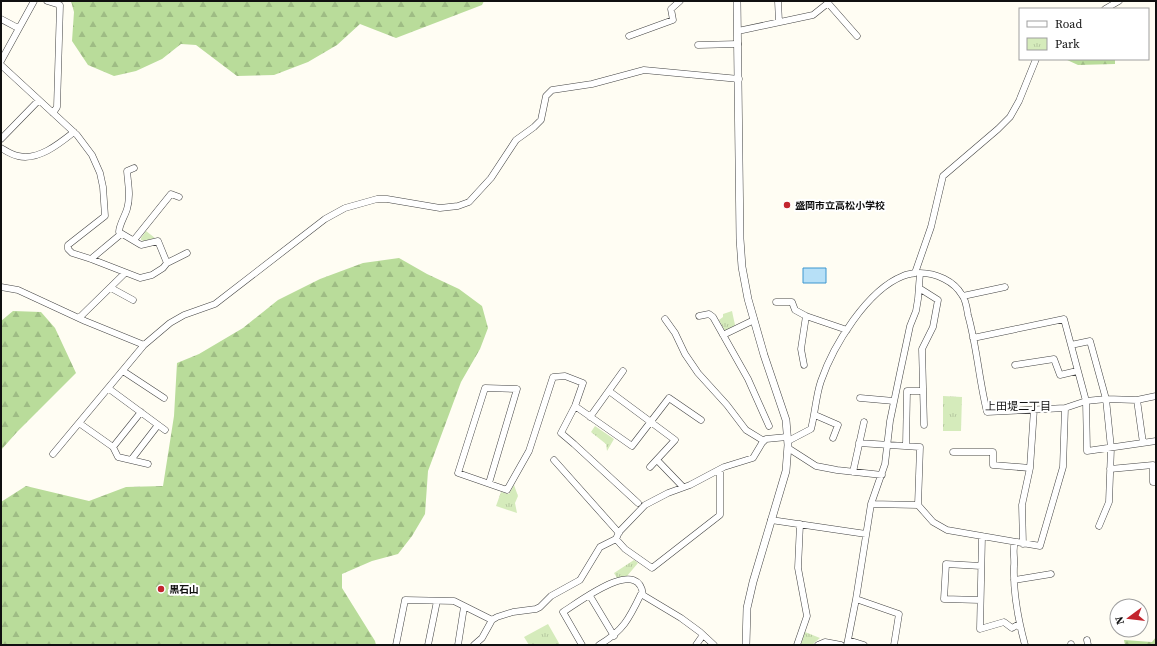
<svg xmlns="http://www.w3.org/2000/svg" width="1157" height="646" font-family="'Source Serif 4','Noto Sans JP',serif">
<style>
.forest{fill:url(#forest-firs)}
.park{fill:url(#park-tufts)}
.water{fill:#b7e0f7;stroke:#3d96cf}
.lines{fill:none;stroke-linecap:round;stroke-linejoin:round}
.minor-casing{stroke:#434343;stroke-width:7}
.tertiary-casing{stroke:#434343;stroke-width:8}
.minor{stroke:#fff;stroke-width:6}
.tertiary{stroke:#fff;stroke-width:7}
.poi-dot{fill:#c3252e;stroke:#fff;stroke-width:1.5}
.labels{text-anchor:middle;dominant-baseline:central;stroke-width:4;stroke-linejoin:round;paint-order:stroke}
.poi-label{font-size:10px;font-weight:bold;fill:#101010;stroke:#fff;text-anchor:start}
.neighbourhood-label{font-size:11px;fill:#101010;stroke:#fff}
</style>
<defs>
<pattern id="forest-firs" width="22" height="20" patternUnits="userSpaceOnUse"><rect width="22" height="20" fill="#b9dc9a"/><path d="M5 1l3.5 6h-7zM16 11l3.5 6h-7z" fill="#9ebc84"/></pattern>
<pattern id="park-tufts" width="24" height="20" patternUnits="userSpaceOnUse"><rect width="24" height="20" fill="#d5ebbb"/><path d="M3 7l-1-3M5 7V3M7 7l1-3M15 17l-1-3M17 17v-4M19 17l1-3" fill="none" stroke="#b6c8a0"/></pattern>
</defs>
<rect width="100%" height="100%" fill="#fffdf3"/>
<path class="forest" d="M71,1h413l-2,4 -86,33 -36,-14 -23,21 -29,17 -34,13 -37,1 -41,-31 -15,-1 -19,15 -26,12 -22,5 -26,-11 -16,-24 2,-29z
M1065,59h50v5l-37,1z
M399,258l28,16 32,15 23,17 6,22 -8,21 -19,33 -33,89 -3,43 -13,22 -14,18 -26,7 -30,13v14l33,53 1,4h-375v-143l25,-16 63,15 37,-14 37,-1 11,-70 3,-53 22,-9 44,-26 35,-28 42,-21 43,-16z
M13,311l28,1 14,16 21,45 -59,59 -16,18v-129z
M1156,637v8h-31l-1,-5 28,2z"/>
<path class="park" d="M146,231l9,7 -11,3 -3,-1v-2z
M732,311l3,14 -10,6 -6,-11 4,-3v-3z
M943,396l19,1 -1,34h-18z
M595,426l19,13 -7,12 -1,-7 -15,-12z
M514,485l4,11 -3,7 2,10 -21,-7 5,-14 8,2z
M634,560l4,3 -11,13 -10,2 -3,-5z
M548,624l12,21h-31l-5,-8z
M805,632l15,6 -6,5 -1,2h-12z"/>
<path class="water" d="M803,268h23v15h-23z"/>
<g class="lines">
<defs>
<path id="minor" d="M47,1l13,4 -3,102 -4,6
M778,1l1,21
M1105,9l14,-8
M1,19l17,9
M738,31l75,-16 15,-12 29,33
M629,36l44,-16 -2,-11 9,-8
M698,45l40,-1
M1,61l33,-60
M1,65l76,70 15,20 8,18 3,14 2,29 -37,29v4l4,4 19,6 49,19 12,-3 11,-7 4,-5 20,-10
M1,139l38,-39
M1,148c5,3 11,7 17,8 20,5 41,-12 56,-24
M134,168l-7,3c1,13 4,25 0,38 -2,7 -8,16 -8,23l22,13 17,-4 9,22
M134,240l37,-46 8,3
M91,259l30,-25
M1,287l17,3 67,31 59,24
M111,288l22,12
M919,288l19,12 -5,27 -11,22 2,76
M963,296l42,-9
M776,302h16l3,8 11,6 41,14
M699,316l10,-2 4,3 35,62 21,47
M79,318l46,-45
M665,319l10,14 10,21 13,19 29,32 19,25 18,11
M723,335l31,-15
M973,338l91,-19 22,82 1,50 69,-10
M1071,345l19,-4 16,58 5,49 -2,54 -10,24
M804,365l-3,-16 5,-33
M1015,365l39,-6 6,16 17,-4
M123,371l41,27
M108,388l57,42
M609,391l66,49 -25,27
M860,398l34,3
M1137,400l6,43
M575,406l57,40 37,-48 32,22
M141,412l-28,35 5,10 30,7
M815,415l23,10 -5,13
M590,417l33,-46
M79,423l34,24
M790,440l21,-11c4,-15 5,-34 10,-48 12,-35 46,-91 82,-105 4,-2 8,-2 12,-3l16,-46 12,-51 55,-47 12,-12 9,-16 17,-42
M859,443l61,4 -2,58
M906,445l1,-54h15
M788,448l28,18 21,4 45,5
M953,452h40v13l37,3
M53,454l91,-109 26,-22 14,-8 31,-11 110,-85 20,-11 32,-9h10l53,9 18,-2 11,-4 22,-24 25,-38 7,-5 11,-8 7,-7 5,-24 6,-6 40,-6 52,-14 95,9
M131,460l27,-35
M554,460l65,73
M657,460l26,27
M1110,469l43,-4v17h3
M853,472l11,-50
M489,483l28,-94 -32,-1 -27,85 49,17 22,-39 24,-74 12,-1 18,7 -8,23 -14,27 13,11 64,59
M871,504l47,1 15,17 14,8 93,16 23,-79 2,-59
M771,520l95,14
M982,536l-2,93 24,-7 8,6 7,-4
M616,539l9,10 27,19 68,-53v-45
M1015,542c-3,8 0,15 -1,24 -1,26 4,53 11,79
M1023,544l-1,-39 8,-37 4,-59
M1014,580l37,-6
M590,596l24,40
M856,599l15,-95 14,-40 5,-43 10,-48 10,-47 6,-15 2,-12 2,-26c16,0 34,8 42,22 4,5 5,14 6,20 9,32 11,65 19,97l78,-4 21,-7 20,-2 31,1 19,-4
M980,600l-36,-1 2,-35 35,2
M848,640l16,5
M1087,640l1,5
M1071,644v1
M396,645l9,-45 49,1 38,19
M428,645l9,-44
M458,645l6,-38
M474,645l8,-7 10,-18 5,-3 16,-5 23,-3 4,-2 11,-11 29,-16 20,-33 16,-8 3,-7 26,-27 23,-12 22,-8 34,-18 29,-9 9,-15 4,-4 21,-2
M582,645l-19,-33c15,-9 76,-57 80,-17
M599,645c24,-14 30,-26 42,-51l40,24 19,14 14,13
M696,645l7,-10
M797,645l10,-29 -9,-48 2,-44
M818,645l7,-3 16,3
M847,645l9,-46 43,15 -5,31"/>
<path id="tertiary" d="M737,1l3,238 2,28 6,32 16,56 22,65 2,25 -2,26 -33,111 -6,26 -1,37"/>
</defs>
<use href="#minor" class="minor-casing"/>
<use href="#tertiary" class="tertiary-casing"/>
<use href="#minor" class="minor"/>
<use href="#tertiary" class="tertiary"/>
</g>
<g class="poi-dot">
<circle cx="787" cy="205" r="4"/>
<circle cx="161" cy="589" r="4"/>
</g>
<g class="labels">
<g class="poi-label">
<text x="795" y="205">盛岡市立高松小学校</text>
<text x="169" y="589">黒石山</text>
</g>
<g class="neighbourhood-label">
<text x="1018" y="406">上田堤二丁目</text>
</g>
</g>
<rect width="1157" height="646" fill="none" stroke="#101010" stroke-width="4"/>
<rect x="1019" y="8" width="130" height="52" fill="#ffffff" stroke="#9f9f9f"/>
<rect x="1027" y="21" width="20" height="6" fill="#ffffff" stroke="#9f9f9f"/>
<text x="1055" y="28" font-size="12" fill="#101010">Road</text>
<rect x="1027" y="38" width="20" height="12" fill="url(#park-tufts)" stroke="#9f9f9f"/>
<text x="1055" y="48" font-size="12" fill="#101010">Park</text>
<g transform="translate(1129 618) rotate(255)"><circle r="19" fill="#ffffff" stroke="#9f9f9f"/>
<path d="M0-3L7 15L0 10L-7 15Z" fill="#c3252e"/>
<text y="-6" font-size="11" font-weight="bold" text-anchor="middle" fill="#101010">N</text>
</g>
</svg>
